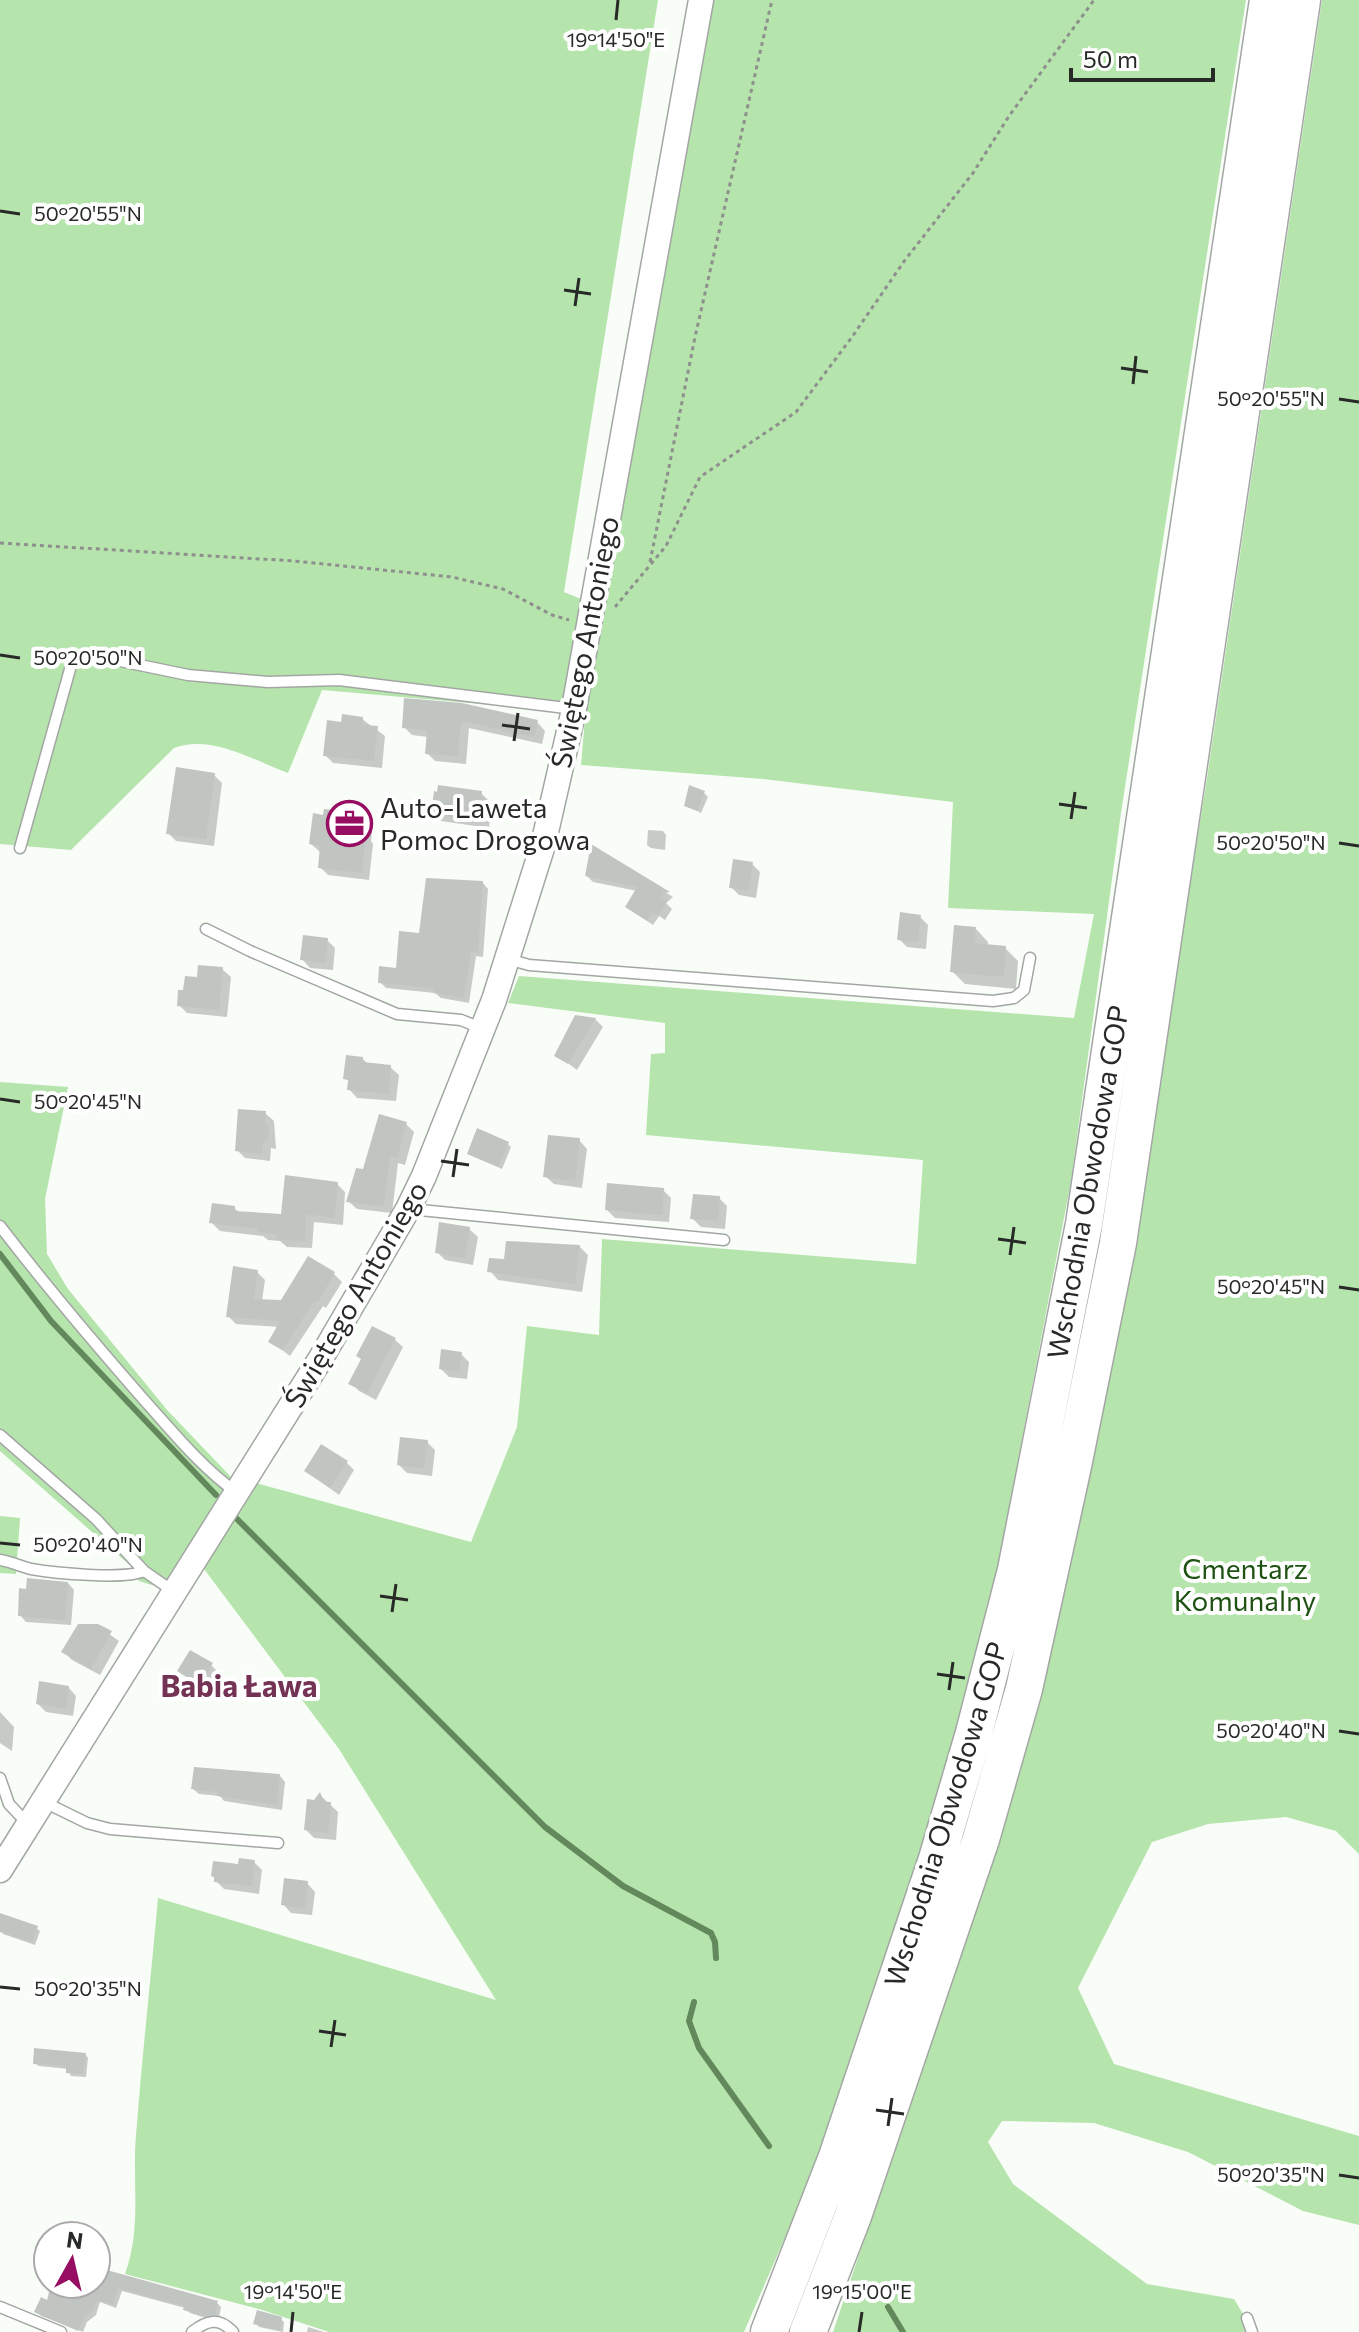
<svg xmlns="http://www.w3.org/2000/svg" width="1359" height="2332" font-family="Commissioner,sans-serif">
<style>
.green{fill:#b6e4ad}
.shadow{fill:#0003}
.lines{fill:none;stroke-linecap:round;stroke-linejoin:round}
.stream{stroke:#62885b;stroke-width:6}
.building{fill:#c1c5c1}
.service-casing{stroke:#a3a7a3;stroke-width:13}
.tertiary-casing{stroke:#a3a7a3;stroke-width:27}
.motorway-casing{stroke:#a3a7a3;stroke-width:39}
.path{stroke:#8d908d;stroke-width:3;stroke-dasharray:4 4;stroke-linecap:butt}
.service{stroke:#fff;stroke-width:10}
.tertiary{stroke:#fff;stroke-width:24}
.motorway{stroke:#fff;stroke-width:36}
.ticks{fill:none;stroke:#282a28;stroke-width:3}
.labels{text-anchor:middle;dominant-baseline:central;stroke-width:8;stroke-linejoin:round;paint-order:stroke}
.street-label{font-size:28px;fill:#282a28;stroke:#fff}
.poi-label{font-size:28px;fill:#282a28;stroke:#fff;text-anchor:start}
.park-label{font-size:28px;fill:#1d5212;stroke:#fff}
.neighbourhood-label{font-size:30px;font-weight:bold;fill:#743354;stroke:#fff}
.ticks-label{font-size:20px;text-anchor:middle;fill:#282a28;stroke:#fff;stroke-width:8;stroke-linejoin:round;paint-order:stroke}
</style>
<rect width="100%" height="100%" fill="#f9fdf8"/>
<path class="green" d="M0,0h658l-94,592 17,7 -18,112 -241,-21 -34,83c-35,-13 -77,-39 -114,-25l-103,102 -71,-6z
M710,0h536l-125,813 -50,368 -83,438 -54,198 -56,159 -59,183 -75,173h-415l-70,-23 -134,-35c17,-47 7,-91 11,-139 6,-79 15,-158 22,-237l338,102 -157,-251 -135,-180 48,-87 219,60 46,-115 10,-101 72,9 3,-96 314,25 7,-104 -277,-25 5,-81 14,-1v-30l-157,-20 11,-27 555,42 20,-104 -146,-6 5,-106 -190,-23 -182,-14 7,-81z
M1322,0h37v1854l-23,-23 -50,-14 -78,7 -56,18 -74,146 36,76 245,72v89l-56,-14 -115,-59 -94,-29 -92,-2 -14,21 25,42 134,100 87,15 20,33h-421l88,-261 204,-781 27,-150 20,-146 34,-209z
M0,1082l68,5 -23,112 2,55 21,35 100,122 64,67 -71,110 -22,-7 -6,-13 -133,-117z
M0,1516l20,2 -4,56 -16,-1z"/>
<path class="shadow" d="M406,700l131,22 8,9 -3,13 -73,-16 -3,36 -31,-3 -8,-8 1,-16 -16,-2 -8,-8z
M362,719l23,17 -3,32 -49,-5 -8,-8 18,-31z
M214,775l8,8 -8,63 -38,-5 -8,-8z
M481,793l8,8 2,7 -2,20 -48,-7 -8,-8z
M704,793l4,4 -7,16 -15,-8z
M361,816l11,15 -1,10 2,3 -4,36 -41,-5 -8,-8v-15l-9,-8z
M648,830l15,1 3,4 -1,15 -14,-2 -4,-3z
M593,847l80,50 -7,6 6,6 -7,11 -6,-4 -6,9 -26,-18 10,-16 -44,-9 -6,-6z
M752,864l8,8 -4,26 -17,-3 -8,-8z
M483,883l5,6 -5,68 -7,-1 -7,47 -28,-5 -6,-5 -49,-5 -6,-6 18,-12 23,-35z
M920,917l8,8 -2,24 -19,-2 -8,-8z
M976,929l12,13v4l17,2 13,13 -2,28 -51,-5 -13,-13z
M327,940l8,8 -2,22 -23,-2 -8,-9z
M222,969l9,8 -4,40 -40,-4 -8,-8 20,-26z
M576,1017l19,2 8,8 -26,43 -20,-15z
M362,1058l6,6 22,3 9,8 -3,26 -39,-3 -8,-9 1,-7 -4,-4z
M265,1113l9,8 2,28 -5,-1 -1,13 -25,-3 -8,-8z
M406,1124l8,8 -9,33 -7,-2 -6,50 -35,-4 -9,-8 16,-30z
M579,1140l8,9 -5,39 -28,-4 -9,-8z
M508,1144l3,3 -9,22 -33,-15z
M337,1184l8,8 -2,33 -29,-3 -2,26 -25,-1 -7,-6 -12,-1 -5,-4 -43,-5 -9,-9 23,-14 6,5 42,3z
M663,1190l8,8 -2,24 -54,-4 -8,-8z
M719,1198l8,8 -2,23 -24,-2 -9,-9z
M469,1229l9,8 -5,28 -28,-5 -8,-8z
M580,1247l8,8 -6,37 -84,-12 -8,-9 16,-10z
M308,1259l26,15 8,8 -16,26 -3,-2 -33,50 -20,-15 9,-14 -43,-3 -8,-8 29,-44 8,8 -3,21 20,1z
M394,1339l9,8 -27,53 -17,-9 -8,-8z
M461,1354l8,8 -2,17 -18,-2 -8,-8z
M427,1442l8,8 -3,26 -25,-3 -8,-8z
M346,1462l8,8 -15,25 -33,-24z
M68,1583l6,7 -3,35 -45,-3 -6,-7z
M98,1626l21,15 -19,34 -28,-15 -8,-8z
M211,1665l8,8 -11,19 -29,-21z
M68,1687l8,9 -3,20 -27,-4 -8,-8z
M0,1712l14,15 -2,24 -12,-8z
M280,1776l5,6 -3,28 -58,-9 -4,-5 -21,-2 -6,-5z
M320,1795l18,17 -2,28 -22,-2 -8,-8z
M254,1862l8,8 -3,24 -35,-5 -8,-8 24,-15z
M307,1883l8,9 -3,23 -21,-2 -8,-9z
M0,1928h36l4,3 -5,14 -32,-11z
M85,2054l3,4 -2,19 -15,-1 -3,-7 -29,-3 -4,-3z
M96,2270l121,33 4,4 -2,11 -10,1 -19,-6 -5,-5 -63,-17 -6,17 -16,-6 -4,13 -9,7 -4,10 -42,-16 -4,-4 11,-10 5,-18h43z
M281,2319l3,3 -1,10 -24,-5 -3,-4z
M308,2327l16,5h-17z"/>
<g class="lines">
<path class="stream" d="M0,1254l51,67 165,174
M234,1516l311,311 78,59 88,47 4,9 1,16
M694,2002l-5,19 10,27 70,98
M888,2307l15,25"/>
</g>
<path class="building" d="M404,698l58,5 76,17 -4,17 -73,-16 -3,35 -33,-2 2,-24 -25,-2z
M342,714l21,3v8l15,1 -4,35 -51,-5 4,-36 14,2z
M176,767l39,6 -9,66 -40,-5z
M438,785l44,6 -1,7h3l-3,23 -50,-7 3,-23 3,1z
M689,785l16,6 -8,20 -13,-5z
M324,809l38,5 -1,7h3l-1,12 3,1 -4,39 -44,-5 2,-22 -11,-2 4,-31 10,2z
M591,844l79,48 -6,1 -3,4 6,4 -9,15 -6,-4 -5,9 -22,-14 12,-20 -52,-11z
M733,859l20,3 -4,28 -20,-2z
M426,878l57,3 -5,72 -7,-2 -7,47 -31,-5 1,-5 -56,-5 1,-17 17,2 3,-37 20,2z
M900,912l21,3 -3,27 -21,-2z
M954,925l22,2 -1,16 31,3 -2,31 -54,-5z
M303,935l25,3 -3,25 -25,-3z
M198,965l25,2 -4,43 -42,-4 1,-16h5l2,-14 12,1z
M575,1015l21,3 -28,46 -14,-8z
M346,1055l17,2v5l28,3 -2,29 -42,-4 1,-10 -5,-1z
M238,1109l28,2 -1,14 4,1 -1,15h-5l-1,13 -27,-3z
M379,1114l28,8 -10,36 -7,-2 -6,50 -38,-4 10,-34 7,1z
M477,1128l32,14 -11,25 -31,-13z
M548,1135l32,3 -5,43 -32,-4z
M285,1175l53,7 -3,36 -29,-4 -1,27 -28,-1 -1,-6 -19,-2 1,-3 -49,-6 3,-20 23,3v5l46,3z
M607,1183l57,5 -2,27 -57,-5z
M693,1194l27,2 -2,25 -28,-2z
M439,1222l31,5 -5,31 -30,-5z
M506,1241l74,4 -5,39 -88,-12 2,-14 15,1z
M308,1256l27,16 -17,30 -3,-2 -33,50 -14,-8 12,-21 -54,-4 7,-51 25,4 -4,29 27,1z
M372,1326l24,12 -29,55 -19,-9 13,-25 -5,-3z
M441,1349l21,3 -3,20 -20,-3z
M400,1437l28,3 -4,29 -27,-4z
M321,1444l27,17 -18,27 -26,-17z
M27,1578l41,4 -3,38 -47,-4 1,-28 7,1z
M78,1624h20l14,7 -21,38 -30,-17z
M190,1650l23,13 -14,22 -22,-14z
M39,1681l30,5 -3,23 -30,-5z
M194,1767l86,7 -3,31 -60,-9v-4l-26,-3z
M320,1792l4,10h7l-3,31 -24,-3 3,-31 7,1z
M239,1858l16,2 -3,26 -38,-4v-5l-3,-1 2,-15 25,3z
M284,1878l24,3 -3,27 -24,-3z
M0,1913l38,13 -6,16 -32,-10z
M34,2048l52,5 -3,21 -17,-1v-7l-33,-2z
M96,2267l122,34 -3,10 2,3 -13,2 -21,-6 1,-4 -66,-18 -5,17 -17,-5 -3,10 -9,8 -6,13 -44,-19 7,-15 6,3 4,-16h30l15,5z
M257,2310l25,7 -2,14 -27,-7z"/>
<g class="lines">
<defs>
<path id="service" d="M20,848l52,-186 24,-6 92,19 80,7 71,-2 235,29
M206,929l44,22 147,63 64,6 20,8
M508,959l21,6 464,36 21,-3 10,-8 6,-32
M410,1209l314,31
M0,1226c46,60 95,118 145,175 28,31 57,67 91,91
M0,1435l96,84 48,52 29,20
M0,1560c11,2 20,6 31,9 23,4 93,11 113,2
M0,1778l9,26 18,19
M44,1802l43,21 23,6 168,14
M0,2307l61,25
M1247,2318l5,14
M192,2332c15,-12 27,-15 41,0"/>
<path id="tertiary" d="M0,1870l321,-512 87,-149 16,-33 70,-176 49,-155 30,-131 128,-714"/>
<path id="motorway" d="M769,2332l68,-175 100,-298 37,-126 42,-163 68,-346 184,-1224
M808,2332l45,-116 128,-377 43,-150 49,-223 45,-223 184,-1243"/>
</defs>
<use href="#service" class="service-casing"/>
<use href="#tertiary" class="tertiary-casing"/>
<use href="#motorway" class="motorway-casing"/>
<path class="path" d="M0,543l294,18 158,16 51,12 49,26 17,5
M650,562l45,-225 77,-337
M615,607l51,-61 34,-69 96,-65 56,-75 53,-77 68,-87 36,-57 85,-116"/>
<use href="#service" class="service"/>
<use href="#tertiary" class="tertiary"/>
<use href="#motorway" class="motorway"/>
</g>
<path class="ticks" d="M616,20l2,-20M0,211l20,3M564,290l27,4M575,306l4,-28M1121,368l27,4M1133,384l3,-28M1339,399l20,3M0,655l20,3M502,725l28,4M514,741l4,-28M1059,804l28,4M1071,819l4,-27M1339,843l20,3M0,1099l20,3M441,1161l28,4M453,1177l4,-28M998,1239l28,4M1010,1255l4,-28M1339,1287l20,3M0,1543l20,2M380,1596l28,4M392,1612l4,-28M937,1674l28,4M949,1690l4,-28M1339,1731l20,3M0,1987l20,2M319,2031l27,4M331,2047l4,-27M876,2110l28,4M888,2126l4,-28M1339,2175l20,3M291,2332l2,-20M859,2332l3,-20"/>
<defs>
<symbol id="office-ring" viewBox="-11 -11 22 22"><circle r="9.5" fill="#fff" stroke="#970d62" stroke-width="1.5"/><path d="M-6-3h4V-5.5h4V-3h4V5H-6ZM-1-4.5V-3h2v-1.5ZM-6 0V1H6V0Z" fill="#970d62"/></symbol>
</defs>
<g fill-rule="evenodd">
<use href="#office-ring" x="324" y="798" width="51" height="51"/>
</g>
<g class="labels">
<g class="street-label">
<text transform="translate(584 642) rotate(-79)">Świętego Antoniego</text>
<text transform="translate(1087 1182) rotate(-80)">Wschodnia Obwodowa GOP</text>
<text transform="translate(355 1294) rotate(-60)">Świętego Antoniego</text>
<text transform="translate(945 1814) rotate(-73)">Wschodnia Obwodowa GOP</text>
</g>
<g class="poi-label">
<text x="380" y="807">Auto-Laweta<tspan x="380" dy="32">Pomoc Drogowa</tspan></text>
</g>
<g class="park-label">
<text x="1245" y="1568">Cmentarz<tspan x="1245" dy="32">Komunalny</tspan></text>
</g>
<g class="neighbourhood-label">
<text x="239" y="1684">Babia Ława</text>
</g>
</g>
<g class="ticks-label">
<text x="616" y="47">19°14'50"E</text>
<text x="88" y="221">50°20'55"N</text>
<text x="1271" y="406">50°20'55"N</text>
<text x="88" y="665">50°20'50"N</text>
<text x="1271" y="850">50°20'50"N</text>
<text x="88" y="1109">50°20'45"N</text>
<text x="1271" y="1294">50°20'45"N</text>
<text x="88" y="1552">50°20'40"N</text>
<text x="1271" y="1738">50°20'40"N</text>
<text x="88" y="1996">50°20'35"N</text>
<text x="1271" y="2182">50°20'35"N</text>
<text x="293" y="2299">19°14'50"E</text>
<text x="862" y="2299">19°15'00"E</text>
</g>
<g transform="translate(72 2260) rotate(8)"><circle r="38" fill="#ffffff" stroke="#a9aaa9" stroke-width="2"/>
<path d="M0-6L14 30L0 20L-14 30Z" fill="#970d62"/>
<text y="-12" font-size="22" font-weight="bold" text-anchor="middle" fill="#282a28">N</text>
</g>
<path d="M1071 68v12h142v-12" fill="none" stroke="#282a28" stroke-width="4"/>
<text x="1083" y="68" font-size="24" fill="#282a28" stroke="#ffffff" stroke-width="6" paint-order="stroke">50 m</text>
</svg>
